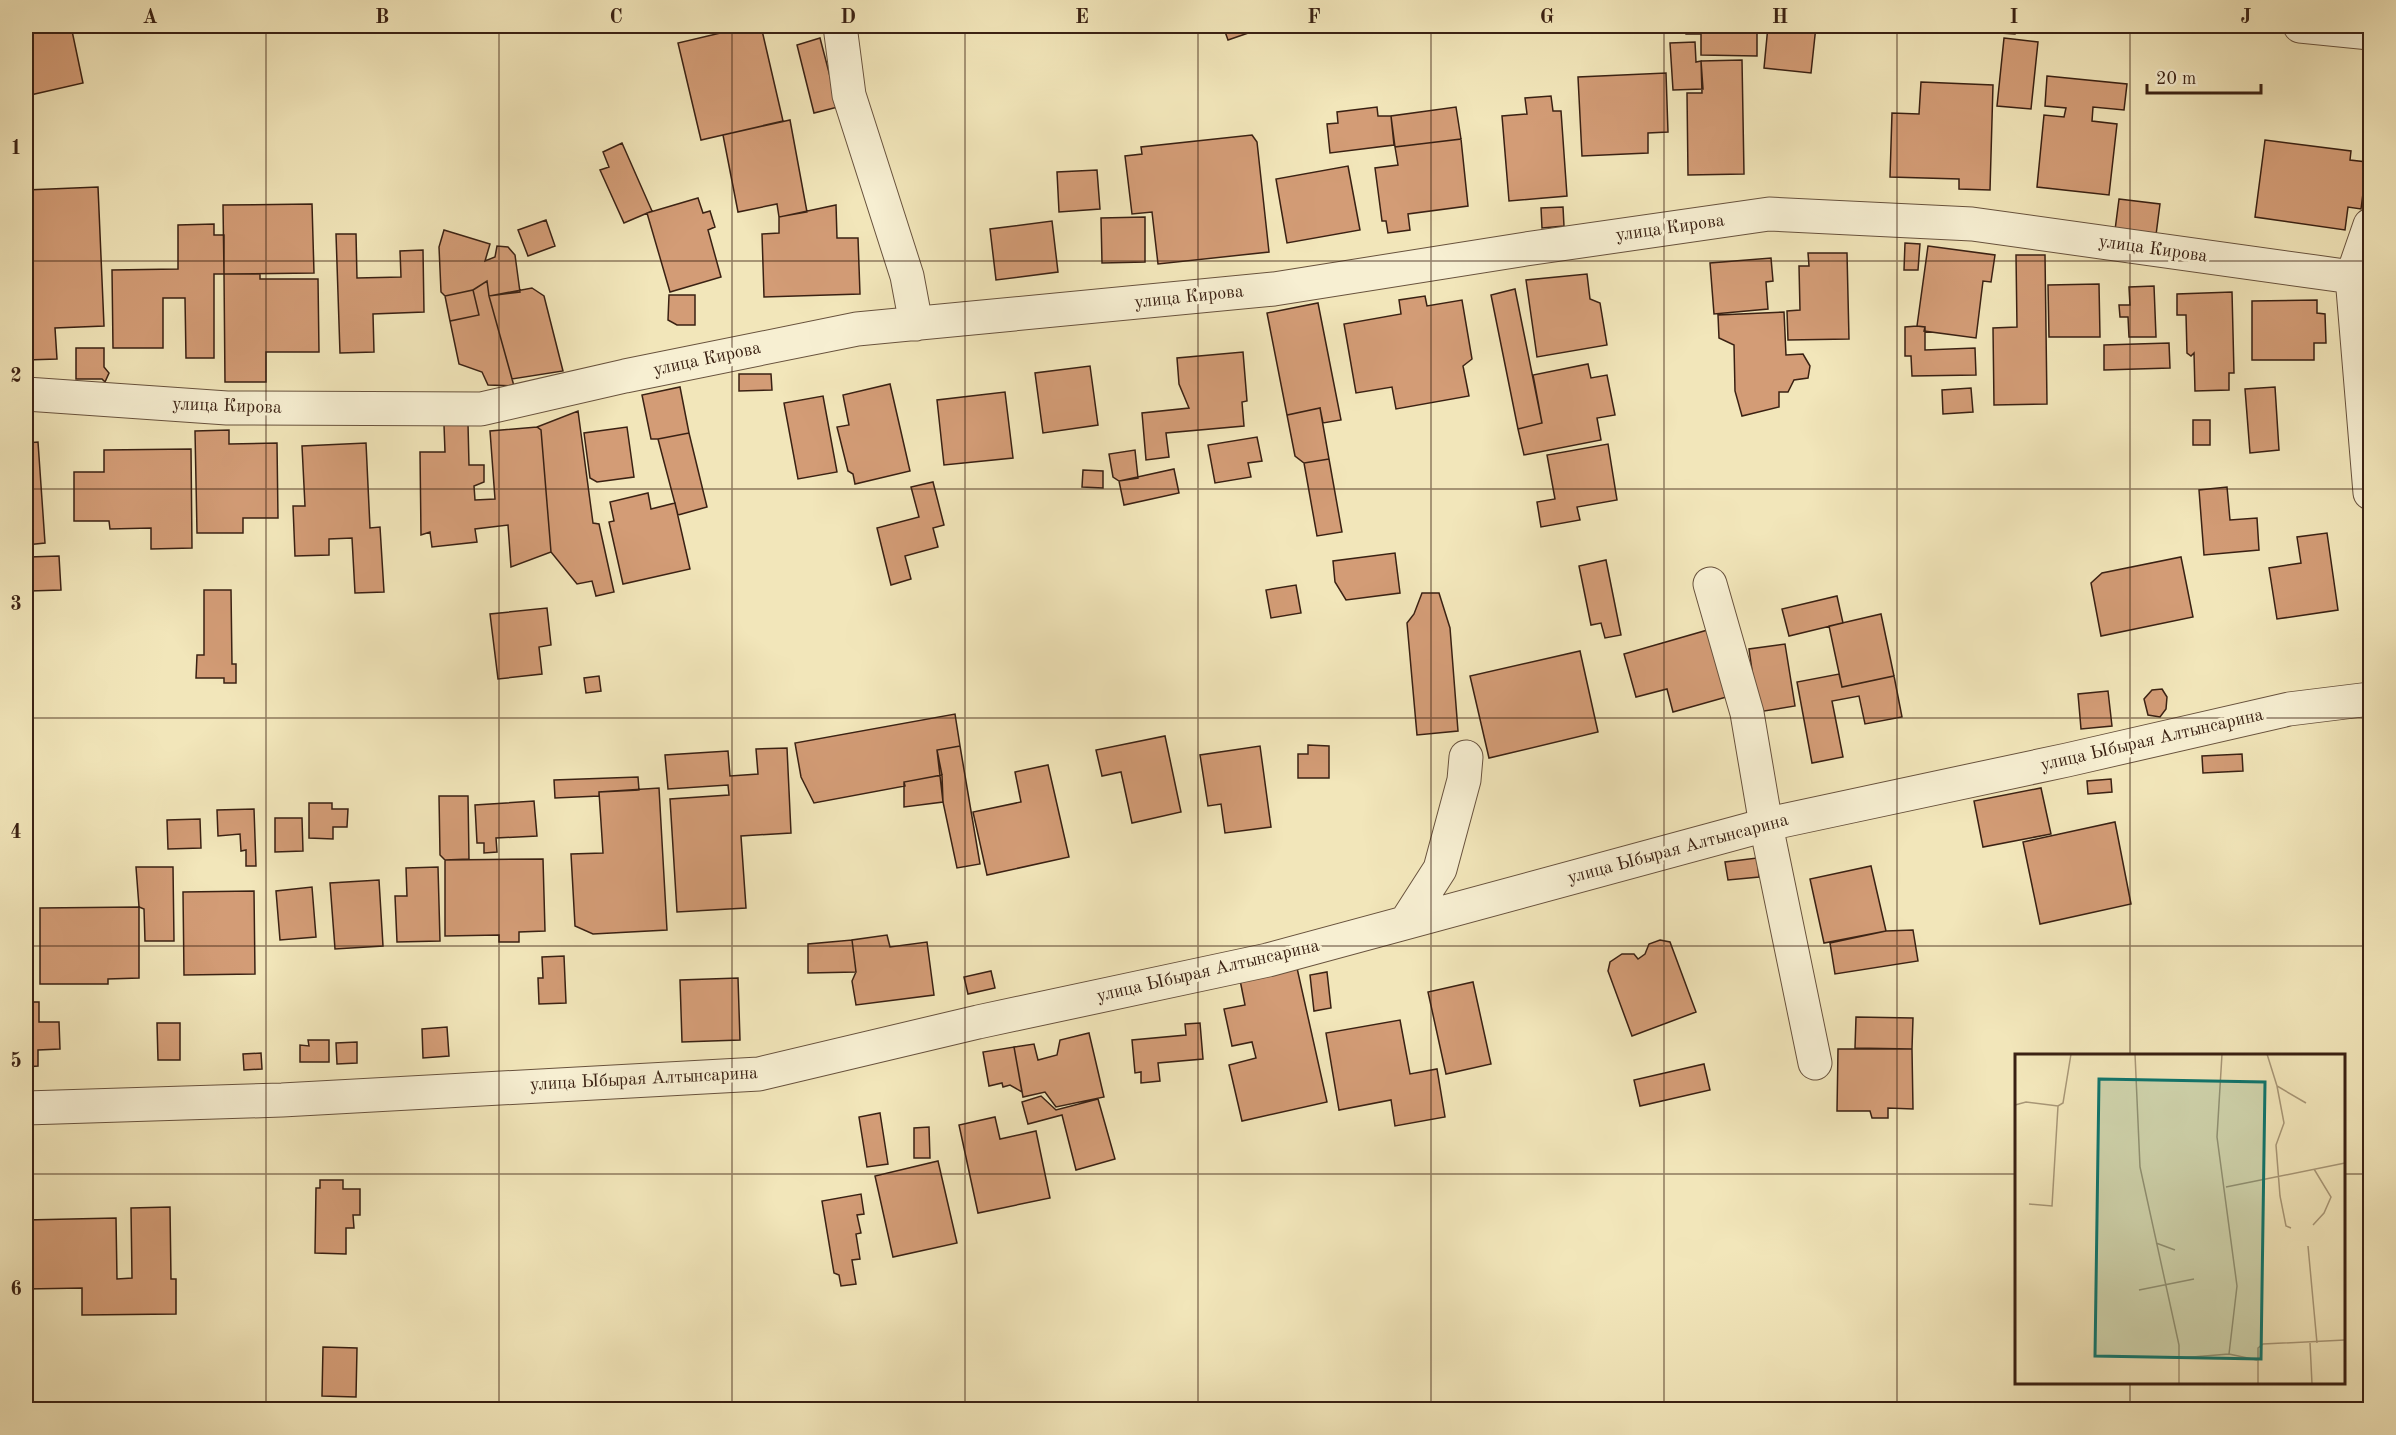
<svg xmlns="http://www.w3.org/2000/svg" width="2396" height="1435" font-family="'Old Standard TT',serif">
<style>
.building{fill:#d39c76;stroke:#3a2113;stroke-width:1.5}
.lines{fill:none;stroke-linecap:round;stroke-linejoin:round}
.minor-casing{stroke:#68523d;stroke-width:35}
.minor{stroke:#f7efd2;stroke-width:33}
.grid{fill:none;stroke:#3a2113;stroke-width:1.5;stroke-opacity:0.55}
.labels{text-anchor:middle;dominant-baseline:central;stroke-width:6;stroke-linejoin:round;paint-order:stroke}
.street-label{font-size:18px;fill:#3a2113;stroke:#f7efd2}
.inset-road{fill:none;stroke:#a89777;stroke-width:1.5}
.view{fill:#0f766e;fill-opacity:0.15;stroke:#0f766e;stroke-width:3}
.inset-edge{fill:none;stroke:#3a2113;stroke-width:3}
.neatline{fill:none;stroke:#3a2113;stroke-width:2}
.grid-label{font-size:20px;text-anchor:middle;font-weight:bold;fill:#3a2113}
</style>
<rect width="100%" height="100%" fill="#f2e6ba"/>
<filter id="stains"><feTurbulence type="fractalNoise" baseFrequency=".00333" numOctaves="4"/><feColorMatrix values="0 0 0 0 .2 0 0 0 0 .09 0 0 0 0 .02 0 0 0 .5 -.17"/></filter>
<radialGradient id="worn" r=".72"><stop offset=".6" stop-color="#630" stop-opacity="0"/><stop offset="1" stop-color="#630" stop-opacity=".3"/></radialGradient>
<path class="building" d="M37,26h34l12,57 -57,13v-68z
M750,26h11l22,95 -82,19 -23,-97z
M1223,26h33l1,4 -29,10z
M1685,26h72v30l-56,-1v-21h-15z
M1768,26h48l-5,47 -47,-5z
M1985,26h31l-1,8 -31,-2z
M820,38l18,69 -24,6 -17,-68z
M2004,38l34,4 -7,67 -34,-3z
M1695,42l1,20 5,-1 2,28 -30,1 -3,-47z
M1742,60l2,114 -56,1 -1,-82h15l-1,-32z
M1666,73l2,59 -20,1v20l-66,3 -4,-79z
M2047,76l80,8 -3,26 -31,-3 -1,14 25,3 -8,71 -72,-8 7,-72 20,2 2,-9 -21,-2z
M1921,82l72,3 -3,105 -31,-1v-10l-69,-2 2,-64 27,1z
M1551,96l2,15h8l6,85 -58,5 -7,-85 25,-2 -2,-16z
M1377,107l1,9h13l3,29 -64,8 -3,-29 11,-1 -1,-11z
M1456,107l5,32 -66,8 -4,-31z
M790,120l17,92 -28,5 -2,-13 -39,8 -15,-77z
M1252,135l5,7 12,110 -111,12 -6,-52 -20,2 -7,-58 17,-2 -1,-7z
M1461,139l7,67 -60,8 2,16 -22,3 -2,-12h-4l-7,-53 23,-3 -3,-18z
M2265,140l86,11 -1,9 17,2 -6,47 -13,-2 -3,23 -90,-13z
M622,143l30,68 -28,12 -24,-53 9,-3 -6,-15z
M1348,166l12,64 -73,13 -11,-64z
M1097,170l3,39 -41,3 -2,-40z
M98,187l6,139 -49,2 2,31 -31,1v-170z
M698,198l5,15 7,-2 5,16 -7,3 13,47 -51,15 -23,-79z
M2119,199l41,5 -4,31 -41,-5z
M312,204l2,69 -90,1 -1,-69z
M836,205l1,33h21l2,56 -96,3 -2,-63 17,-1v-16z
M1563,207l1,19 -22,2 -1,-20z
M1145,217v45l-43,1 -1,-45z
M546,220l9,26 -27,10 -10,-26z
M1052,221l6,51 -62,8 -6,-51z
M214,224v11h10v39h-10v84h-28l-1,-60h-22v50h-50l-1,-78 66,-1v-44z
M444,230l46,14 -5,17 10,-4 2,-11 11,1 7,8 5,37 -31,4 -2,-15 -14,9 -28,6 -4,-4 -2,-45z
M336,234h20l1,44 44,-1 -1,-26 23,-1 1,62 -51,2 1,38 -34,1z
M1905,243l15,1 -2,26h-14z
M1928,246l67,9 -4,27 -8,-1 -7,57 -52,-7 1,-4 -8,-1z
M1808,253h39l2,86 -61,1 -1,-29 13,-1 -1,-44h10z
M2016,255h29l2,149 -53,1 -1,-77 24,-1z
M1771,258l2,23 -7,1 2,27 -54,5 -4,-51z
M224,274h36v5h58l1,73h-53v30h-41z
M1587,274l3,25 10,4 7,42 -70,12 -11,-77z
M487,281l2,15 25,90 -26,-1 -6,-13 -23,-8 -9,-43 29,-6 -6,-25z
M2099,284l1,53h-51l-1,-52z
M2154,286l2,51h-27l-1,-20h-8l-1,-12h11l-1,-18z
M532,288l12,8 19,75 -51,8 -23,-83z
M1515,289l27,134 -24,6 -27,-134z
M473,290l6,25 -29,6 -5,-25z
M2232,292l2,81h-5v17l-34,1 -1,-38 -3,3 -4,-3 -1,-38h-9v-21z
M669,295h26v30h-18l-9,-5z
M1425,296l2,10 35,-6 10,59 -9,7 6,30 -73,13 -4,-22 -36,6 -12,-69 57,-10 -2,-14z
M2317,300v13l8,1 1,29h-12v17h-62v-59z
M1318,303l23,117 -18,3 -3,-15 -33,7 -20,-102z
M1784,312l2,43 17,-1 7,12 -2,12 -14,2 -6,12h-9v15l-37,9 -7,-25 -1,-46 -15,-7 -1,-23z
M1917,326l8,1v23l50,-2 1,27 -64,1 -1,-20h-6v-29z
M2169,343l1,25 -66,2v-25z
M76,348h28v19l5,6 -4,9 -3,-3h-26z
M1243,352l4,49 -5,1 2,24 -78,7 3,24 -23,3 -4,-47 47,-5 -10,-24 -2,-26z
M1588,364l3,14 16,-3 8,40 -18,3 4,22 -77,15 -6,-26 24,-6 -9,-48z
M1090,366l8,59 -55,8 -8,-60z
M739,374h32l1,16 -33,1z
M890,384l20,87 -55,13 -2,-10 -5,-3 -11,-44 12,-2 -6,-30z
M680,387l9,46 -31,6h-7l-9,-44z
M2275,387l4,63 -29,3 -5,-64z
M1971,388l2,24 -30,2 -1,-24z
M1005,392l8,66 -69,7 -7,-65z
M823,396l14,76 -39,7 -14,-76z
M1320,408l9,51 -25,4 -9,-7 -8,-41z
M578,411l15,112 6,1 15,68 -18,4 -4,-15 -15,3 -26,-32 -10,-122 -4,-3z
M2193,420h17v25h-17z
M468,424l1,41h15v17l-10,4 1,14 20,-1 -5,-68 47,-4 4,3 10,122 -40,15 -3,-42 -33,4 2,13 -45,5 -2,-15 -9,3 -1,-83h25l-1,-27z
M627,427l7,50 -37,5 -7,-4 -6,-45z
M229,430v14l48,-1 1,75h-35v15h-46l-2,-102z
M689,433l18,74 -29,8 -20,-76z
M1257,437l5,24 -14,2 3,14 -36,6 -7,-38z
M38,442l7,101 -19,2v-102z
M366,443l4,85 10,-1 4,65 -29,1 -3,-55 -23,1v16l-34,1 -2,-50h12l-3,-60z
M1608,444l9,56 -40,7 3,13 -39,7 -4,-25 18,-3 -8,-44z
M191,449l1,99 -41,1v-21l-41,1 -1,-8h-35v-49h30v-22z
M1135,450l3,28 -19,3 -6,-4 -4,-23z
M1329,459l13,73 -25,4 -13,-73z
M1174,469l5,24 -55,12 -5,-24z
M1083,470l20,1v17l-21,-1z
M933,482l11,43 -11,3 5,19 -33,9 6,23 -20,6 -14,-57 42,-11 -8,-30z
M2227,487l3,33 27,-2 2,32 -55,5 -5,-65z
M648,493l3,16 24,-6 15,66 -67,15 -14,-62 5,-1 -4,-19z
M2327,533l11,77 -61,9 -8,-51 32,-5 -4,-26z
M1395,553l5,40 -54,7 -11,-18 -2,-21z
M59,556l2,34 -31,1 -1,-34z
M2181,557l12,60 -92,19 -10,-53 11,-10z
M1606,560l15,75 -16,3 -4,-15 -10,2 -12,-59z
M1296,585l5,28 -30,5 -5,-28z
M204,590h27l1,74h4v19h-12v-5h-28l1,-23h7z
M1422,593h17l11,35 8,103 -41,4 -10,-112 7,-9z
M1837,596l6,27 -54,13 -7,-27z
M547,608l4,37 -12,2 3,27 -44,5 -8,-65z
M1881,614l13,62 -52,11 -13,-61z
M1711,629l19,67 -57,16 -6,-23 -31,8 -12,-43z
M1785,644l10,62 -37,6 -9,-63z
M1580,651l18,81 -109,26 -19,-82z
M1839,674l3,13 52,-11 8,41 -37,7 -6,-28 -27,5 11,56 -31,6 -15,-81z
M599,676l2,15 -15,2 -2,-15z
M2162,689l5,8 -1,12 -6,8 -12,-2 -4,-16 8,-9z
M2108,691l4,35 -31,3 -3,-35z
M955,714l5,32 -23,4 5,25 -38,7 1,4 -91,17 -13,-26 -6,-34z
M1165,736l16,76 -49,11 -11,-51 -19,4 -6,-26z
M1308,745l21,1v32h-31v-24h10z
M960,746l20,118 -23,4 -14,-66 -6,-52z
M1260,746l11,81 -46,6 -4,-29 -13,2 -8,-51z
M787,748l4,85 -50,3 5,72 -69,4 -7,-113 59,-4 -1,-10 -60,4 -3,-34 63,-4 2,25 28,-2 -2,-25z
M2242,754l1,17 -40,2 -1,-17z
M1048,765l21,92 -82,18 -14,-63 48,-10 -6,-30z
M942,775l1,27 -39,5v-25z
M638,777l1,13 -40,2v4l-44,2 -1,-18z
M2111,779l1,13 -24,2 -1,-13z
M659,788l8,142 -74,4 -18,-8 -4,-72 32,-1 -4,-61z
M2041,788l10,46 -68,13 -9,-46z
M439,796h29l1,63 -24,1 -5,-5z
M534,801l3,35 -41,2 1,14 -13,1v-10h-7l-2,-38z
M309,803h23v6h16l-1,18h-14v12l-24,-1z
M254,809l2,57h-10v-16l-5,1 -1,-17 -22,2 -1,-26z
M275,818h27l1,33 -28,1z
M200,819l1,29 -33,1 -1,-29z
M2115,822l16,82 -91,20 -17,-82z
M1757,858l2,19 -31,3 -3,-18z
M543,859l2,72 -26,1v10h-20v-7l-54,1v-76z
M1871,866l15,65 -62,12 -14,-64z
M136,867h37l1,74h-29l-1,-32 -5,-2z
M438,867l2,74 -43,1 -2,-46h12l-1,-28z
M379,880l4,66 -48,3 -5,-66z
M312,887l4,50 -36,3 -4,-49z
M254,891l1,83 -71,1 -1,-83z
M139,907v71l-31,1v5h-68v-76z
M1913,930l5,31 -83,13 -5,-31 56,-12z
M887,935l3,12 37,-5 7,53 -78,10 -4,-24 4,-9 -4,-32z
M852,940l4,32 -48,1v-29z
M1660,940l10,2 26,70 -64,24 -24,-65 2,-9 12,-8h12l4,5 7,-5 4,-10z
M564,956l2,47 -27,1 -1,-26h5l-1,-21z
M1297,968l30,134 -85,19 -13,-56 27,-7 -4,-16 -20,4 -8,-37 21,-4 -5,-25z
M991,971l4,17 -27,6 -4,-17z
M1327,972l4,36 -17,3 -4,-36z
M738,978l2,62 -58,2 -2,-62z
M1473,982l18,82 -45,10 -18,-82z
M26,1002h13v20h20l1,27 -22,1v16l-12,1z
M1856,1017l57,1 -1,31 -57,-1z
M1400,1020l10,54 27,-5 8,48 -50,9 -4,-26 -52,10 -13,-77z
M157,1023h23v37h-22z
M1200,1023l3,36 -45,4 2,18 -19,2v-11l-6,1 -3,-33 54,-5 -1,-11z
M447,1027l2,29 -26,2 -1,-29z
M1089,1033l15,64 -48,10 -11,-15 -22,5 -9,-50 20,-3 4,16 19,-5 3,-15z
M308,1040h21v22h-29v-17l9,1z
M357,1042v21l-20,1 -1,-21z
M1014,1047l8,45 -12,-7 -7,2 -1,-4 -13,3 -6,-34z
M1838,1049h74l1,60 -25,-1v10h-16l-2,-7h-33z
M261,1053l1,16 -18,1 -1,-16z
M1704,1064l6,26 -70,16 -6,-26z
M1041,1096l15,14 42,-11 17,60 -39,11 -14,-55 -34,9 -6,-22z
M880,1113l8,51 -21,3 -8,-50z
M995,1117l5,22 36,-8 14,67 -72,15 -19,-88z
M929,1127l1,31h-16v-30z
M938,1161l19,82 -64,14 -18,-81z
M320,1180h23v9h17v26h-7l1,13h-8v26l-31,-1 1,-65h4z
M861,1194l3,20 -7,1 4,18 -5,1 4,25 -8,1 4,24 -15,2 -2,-11 -5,-2 -12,-72z
M170,1207l1,72h5v35l-94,1v-27l-56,1v-69l90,-2 1,61 15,-1 -1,-70z
M323,1347l34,1 -1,49 -34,-1z"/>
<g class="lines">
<defs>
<path id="minor" d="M840,26l9,69 58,181 9,48
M2300,26l70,7
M2370,225l-18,52 18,216
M26,394l201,14 254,1 144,-33 232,-47 417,-40 252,-40 243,-35 203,10 380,53
M1710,584l37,129 19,112 49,238
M1406,922l34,-53 24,-89 2,-23
M26,1108l256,-8 477,-26 219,-52 290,-62 509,-138 290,-62 222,-51 81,-10"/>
</defs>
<use href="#minor" class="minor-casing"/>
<use href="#minor" class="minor"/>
</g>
<path class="grid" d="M266,26v1384M499,26v1384M732,26v1384M965,26v1384M1198,26v1384M1431,26v1384M1664,26v1384M1897,26v1384M2130,26v1030M26,261h2344M26,489h2344M26,718h2344M26,946h2344M26,1174h1990M2344,1174h26M2130,1382v28"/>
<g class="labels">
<g class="street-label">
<text transform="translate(1670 228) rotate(-8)">улица Кирова</text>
<text transform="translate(2153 249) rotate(8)">улица Кирова</text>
<text transform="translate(1189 297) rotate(-6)">улица Кирова</text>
<text transform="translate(707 359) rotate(-12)">улица Кирова</text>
<text transform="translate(227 406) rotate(2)">улица Кирова</text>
<text transform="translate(2152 740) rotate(-13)">улица Ыбырая Алтынсарина</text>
<text transform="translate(1678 849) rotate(-15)">улица Ыбырая Алтынсарина</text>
<text transform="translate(1208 971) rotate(-13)">улица Ыбырая Алтынсарина</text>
<text transform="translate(644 1079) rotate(-3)">улица Ыбырая Алтынсарина</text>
</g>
</g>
<g transform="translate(2015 1054)">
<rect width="330" height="330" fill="#f2e6ba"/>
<path class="inset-road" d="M120,0l5,113 39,178v39M207,0l-5,83 20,149 -8,68M252,0l10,32 29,17M262,32l7,37 -8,22 4,51 6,30 5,2M0,51l11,-3 32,4 5,-3 8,-49M211,133l119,-24M14,150l23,2 6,-100M298,171l11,-12 7,-16 -17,-28M141,189l19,7M293,192l9,97M124,236l55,-11M295,289l2,41M165,304l49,-4 28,6M243,330v-36l5,-4 82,-4"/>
<path class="view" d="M84,25l166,3 -4,277 -166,-3z"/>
<rect width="330" height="330" class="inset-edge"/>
</g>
<rect width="2396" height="1435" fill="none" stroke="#f2e6ba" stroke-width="66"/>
<path d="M2147 84v9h114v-9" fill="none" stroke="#3a2113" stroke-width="3"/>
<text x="2156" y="84" font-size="18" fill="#3a2113" stroke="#f7efd2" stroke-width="4.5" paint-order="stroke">20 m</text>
<rect x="33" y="33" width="2330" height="1369" class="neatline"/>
<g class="grid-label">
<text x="150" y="23">A</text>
<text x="382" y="23">B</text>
<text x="616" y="23">C</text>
<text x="848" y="23">D</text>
<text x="1082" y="23">E</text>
<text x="1314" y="23">F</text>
<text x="1547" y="23">G</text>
<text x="1780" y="23">H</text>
<text x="2014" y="23">I</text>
<text x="2246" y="23">J</text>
<text x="16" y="154">1</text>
<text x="16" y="382">2</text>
<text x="16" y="610">3</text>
<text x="16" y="838">4</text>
<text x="16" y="1067">5</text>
<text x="16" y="1295">6</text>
</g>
<rect width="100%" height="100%" filter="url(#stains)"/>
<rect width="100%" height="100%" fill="url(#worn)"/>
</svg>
